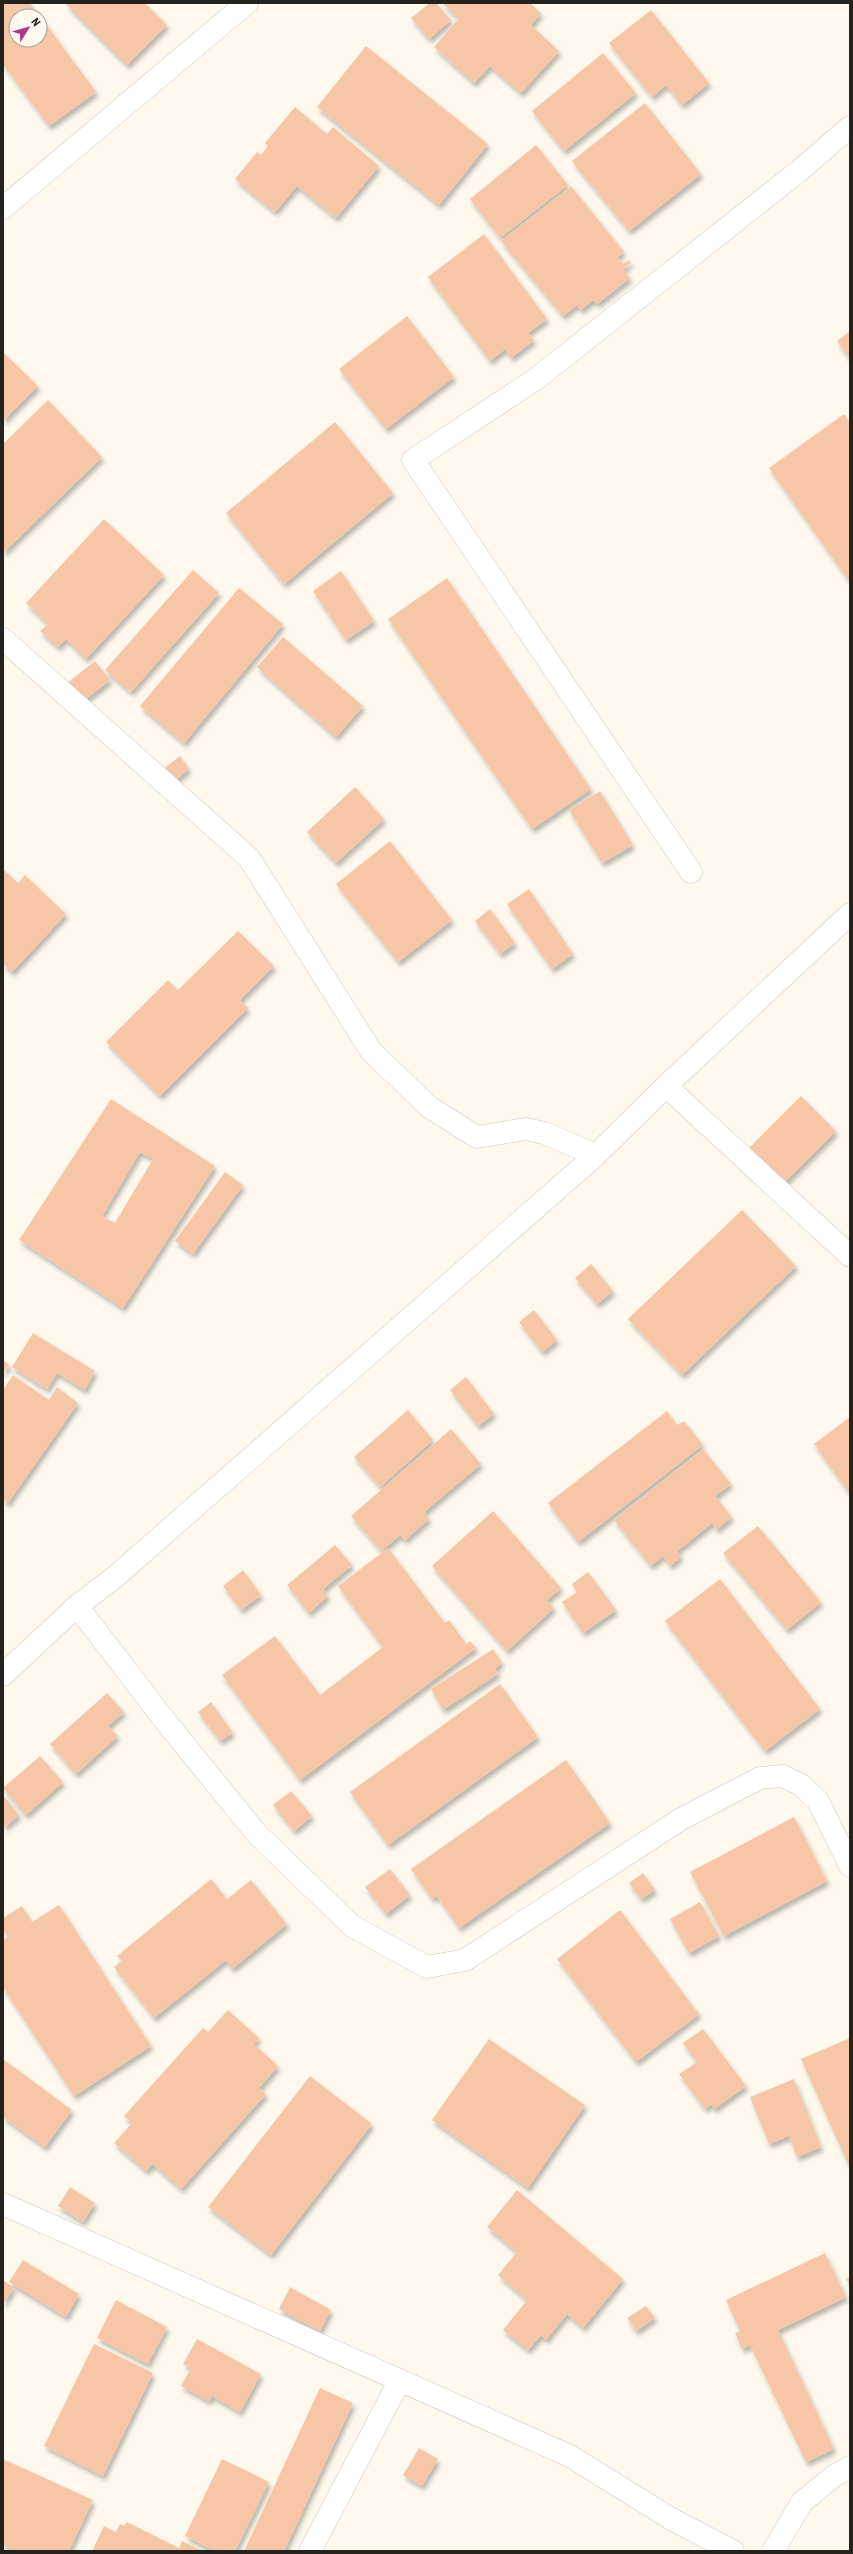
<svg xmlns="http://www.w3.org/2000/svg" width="853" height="2554" font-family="'Roboto Condensed',sans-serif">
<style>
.building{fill:#f6c6a7;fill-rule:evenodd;filter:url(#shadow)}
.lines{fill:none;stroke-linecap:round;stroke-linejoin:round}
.street-casing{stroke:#cec9bc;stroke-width:23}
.street{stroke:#fff;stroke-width:22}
</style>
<defs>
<filter id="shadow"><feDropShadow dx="2.5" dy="4.5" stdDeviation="2" flood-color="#0004"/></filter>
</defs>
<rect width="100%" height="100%" fill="#fef9ec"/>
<path class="building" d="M3,3h27l10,13h-24v24h24v-24l56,76 -47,34 -46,-62z
M65,3h80l22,22 -40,40z
M430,3h6l15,17 -22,19 -18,-21z
M442,3h88l11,10 -10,12 28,26 -38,42 -31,-27 -16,17 -40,-36 25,-29z
M651,10l58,73 -27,22 -16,-20 -14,12 -43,-54z
M366,46l122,98 -49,61 -122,-98z
M603,53l33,40 -72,58 -32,-40z
M645,103l56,71 -72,57 -57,-70z
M295,107l32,27 6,-7 46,39 -43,52 -39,-32 -22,26 -40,-33 22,-27 4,3 7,-9 -3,-3z
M536,145l32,40 -68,53 -30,-39z
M571,186l53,66 -7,5 6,7 6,-4 2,3 -8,6 7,9 -33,26 -4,-4 -12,10 -4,-5 -14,11 -62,-75z
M484,234l63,85 -19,14 6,7 -23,18 -6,-9 -15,12 -62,-84z
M407,316l47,61 -68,52 -47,-60z
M850,331v28l-13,-18z
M3,352l35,34 -35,35z
M48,400l54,57 -99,96v-109z
M844,414l6,9v159l-81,-114z
M335,422l58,71 -109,91 -58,-71z
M104,519l60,56 -78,84 -20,-20 -8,8 -18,-16 8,-7 -22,-21z
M193,570l26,23 -88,99 -26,-22z
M341,571l33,50 -28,19 -33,-49z
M447,578l144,211 -59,40 -144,-210z
M239,588l44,36 -99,119 -44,-37z
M283,637l80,69 -27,31 -79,-70z
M95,661l15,19 -29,23 -15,-19z
M180,756l9,13 -17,14 -10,-13z
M355,787l29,32 -48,44 -29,-31z
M600,791l33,54 -31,18 -33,-53z
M390,841l62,79 -54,42 -62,-78z
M3,869l15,14 7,-8 41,39 -54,58 -9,-8z
M529,889l44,65 -21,15 -45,-65z
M490,909l25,34 -15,11 -25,-33z
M238,931l36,35 -34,34 8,8 -88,88 -54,-54 62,-62 10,10z
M801,1096l35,35 -56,56 -35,-35z
M111,1099l104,67 -92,142 -104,-68zM140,1152l13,7 -38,64 -13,-7z
M225,1172l18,13 -50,69 -18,-13z
M742,1210l54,56 -114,109 -54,-56z
M591,1264l22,27 -16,13 -22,-26z
M534,1310l23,30 -15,12 -23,-30z
M33,1333l62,38 -10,19 -28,-17 -10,16 -35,-22z
M3,1360l6,5 -6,8z
M13,1375l36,25 8,-13 21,16 -70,100 -5,-3v-110z
M466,1377l28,37 -16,12 -28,-36z
M408,1410l25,30 -53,47 -26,-30z
M667,1411l10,14 7,-4 19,24 -125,97 -30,-39z
M850,1417v77l-36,-50z
M451,1429l30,35 -57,48 5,7 -24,21 -5,-5 -19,16 -30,-35z
M703,1449l28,35 -16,12 17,21 -16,13 -4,-7 -35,28 4,6 -11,9 -7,-10 -12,10 -37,-46z
M493,1511l68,77 -14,12 7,8 -47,43 -75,-85z
M758,1526l63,76 -34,28 -64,-77z
M335,1545l17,20 -29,24 5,7 -19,17 -22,-28z
M388,1548l57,75 4,-3 17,24 4,-3 6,7 -176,132 -78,-105 53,-39 45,59 63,-48 -45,-61z
M243,1570l18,25 -20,15 -18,-24z
M588,1572l28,38 -33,23 -21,-31 15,-10 -5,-8z
M720,1579l100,130 -55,42 -100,-130z
M493,1649l9,14 -7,5 3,6 -55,36 -12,-21z
M500,1684l38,53 -150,108 -38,-53z
M107,1693l17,19 -16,14 10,10 -42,38 -26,-30z
M211,1702l22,31 -13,8 -22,-29z
M40,1756l23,26 -37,33 -23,-27z
M566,1760l44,63 -151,105 -22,-32 -5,3 -21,-30z
M291,1791l21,25 -18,15 -21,-26z
M3,1795l16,20 -14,12 -2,-3z
M794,1817l33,64 -103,55 -34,-64z
M390,1869l20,26 -24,19 -21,-27z
M643,1873l12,17 -14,9 -12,-16z
M211,1879l16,20 24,-19 36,44 -55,45 -6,-9 -72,58 -40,-51 8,-6 -5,-5z
M700,1902l19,34 -30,17 -19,-34z
M59,1905l92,141 -77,50 -71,-109v-47l5,-3 -5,-8v-11l19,-12 10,16z
M620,1910l79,104 -63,48 -79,-103z
M228,2010l31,28 -5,6 24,22 -19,22 7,6 -85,95 -28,-25 -7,7 -32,-28 18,-20 -8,-7 79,-88 5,4z
M703,2029l43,57 -32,23 -3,-5 -6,5 -26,-35 18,-12 -14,-19z
M850,2038v130l-49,-109z
M489,2039l96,66 -57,83 -96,-68z
M3,2059l69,51 -27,37 -42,-30z
M310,2076l62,48 -101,131 -63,-48z
M794,2079l27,68 -24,10 -8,-21 -20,8 -19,-47z
M70,2187l25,16 -12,19 -25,-16z
M517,2190l106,89 -40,49 -16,-14 -21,26 -5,-5 -13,15 -25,-20 24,-30 -29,-25 19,-23 -30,-25z
M825,2253l21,44 -68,33 56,119 -28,13 -56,-117 -8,4 -7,-16 5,-2 -14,-31z
M23,2260l56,34 -13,23 -57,-35z
M850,2277v8l-4,-6z
M3,2280l11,8 -11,16z
M290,2287l41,23 -11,21 -41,-22z
M116,2300l51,27 -19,37 -51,-26z
M646,2306l9,12 -19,13 -9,-13z
M197,2339l64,35 -21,38 -28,-16 -3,5 -28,-15 10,-18 -8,-4z
M94,2344l59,29 -50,103 -59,-30z
M320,2388l33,15 -69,148h-40z
M419,2448l19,11 -16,27 -19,-11z
M3,2459l90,41 -24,51h-54l-12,-6z
M222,2459l47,23 -34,69h-20l-30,-15z
M127,2522l52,26 3,-7 21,10h-111l12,-25 12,6 4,-8 4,2z"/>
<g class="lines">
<defs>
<path id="street" d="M3,208l244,-205
M3,639l246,219 122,193 58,56 48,30 49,-8 18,4 52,22
M691,872l-278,-412 123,-81 263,-208 51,-44
M666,1086l184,170
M77,1606l89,116 91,112 95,92 75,41 38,-7 216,-141 79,-41 23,-2 18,9 17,16 32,65
M3,1675l74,-69 38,-29 481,-422 70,-69 184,-172
M3,2204l567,252 103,64 60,31
M310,2551l90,-171
M773,2551l29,-49 32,-26 16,-9"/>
</defs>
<use href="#street" class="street-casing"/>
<use href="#street" class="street"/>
</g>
<rect width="853" height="2554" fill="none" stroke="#24221d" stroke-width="8"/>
<g transform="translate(28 28) rotate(53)"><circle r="19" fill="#fef9ec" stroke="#a7a399"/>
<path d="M0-3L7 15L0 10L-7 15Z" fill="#ac378f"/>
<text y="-6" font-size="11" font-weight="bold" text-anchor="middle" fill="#24221d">N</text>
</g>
</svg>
